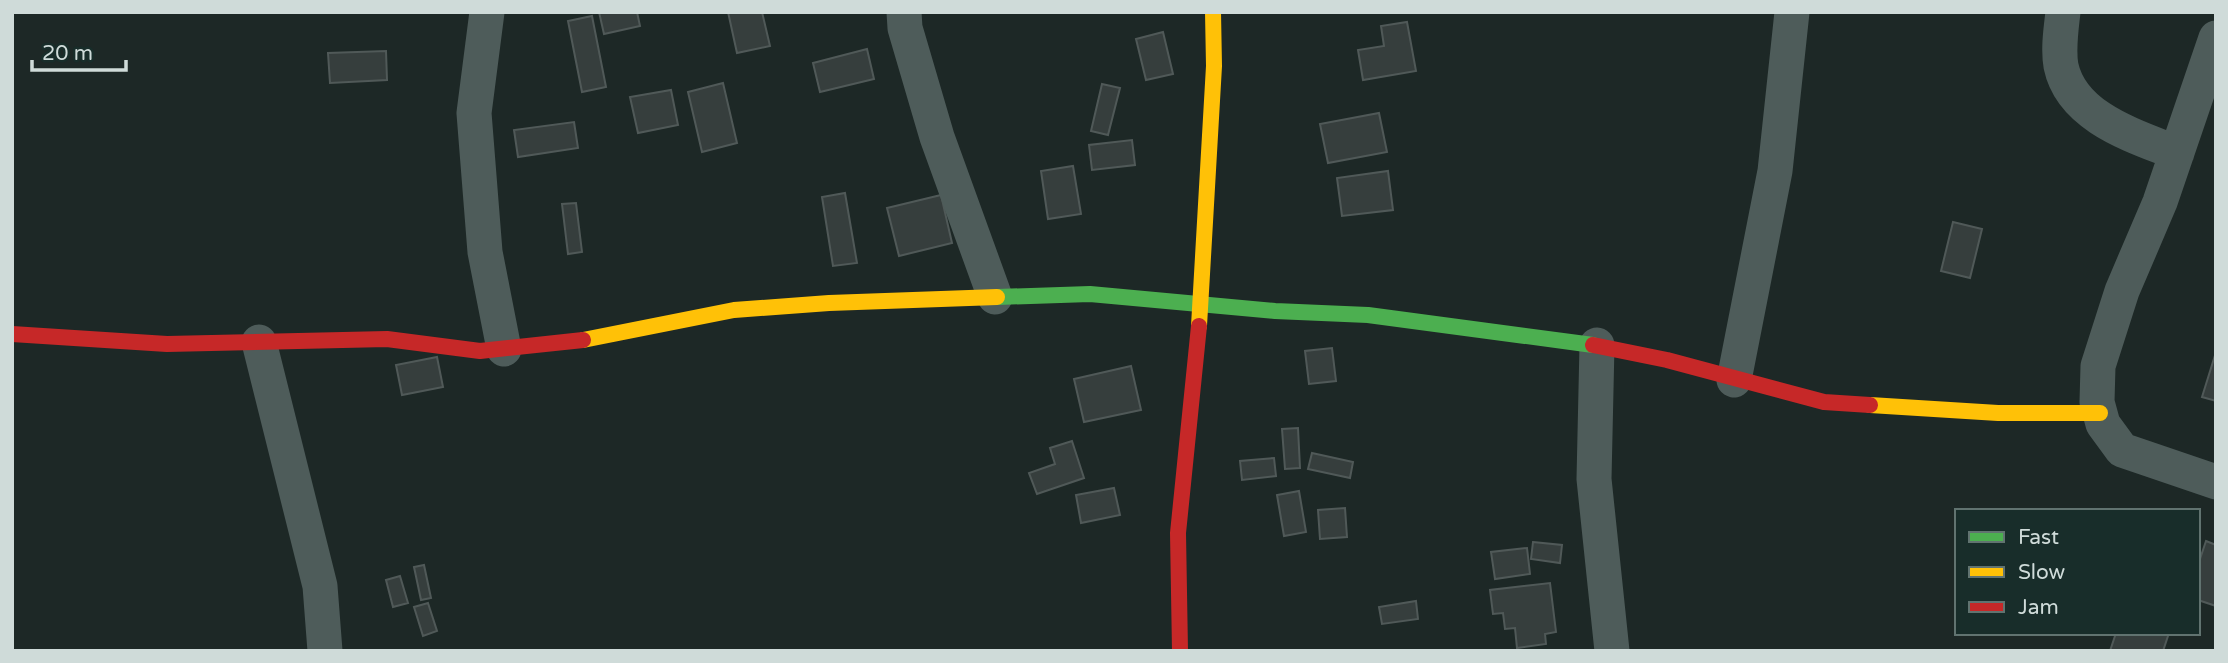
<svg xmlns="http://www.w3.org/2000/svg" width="2228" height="663" font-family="'Varela Round',sans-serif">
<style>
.building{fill:#363e3d;stroke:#505958;stroke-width:2}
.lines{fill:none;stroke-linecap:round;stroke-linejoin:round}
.street{stroke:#4e5c5a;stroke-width:35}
.fast{stroke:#4caf50;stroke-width:16}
.slow{stroke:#ffc107;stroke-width:16}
.jam{stroke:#c62828;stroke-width:16}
</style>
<rect width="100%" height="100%" fill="#1d2826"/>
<path class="building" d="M599,12h38l3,14 -36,8z
M728,12h34l8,34 -33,7z
M592,16l14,71 -24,5 -14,-71z
M1407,22l9,49 -53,9 -5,-30 26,-4 -3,-20z
M1163,32l10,42 -27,6 -10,-41z
M867,49l7,30 -54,13 -7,-29z
M386,51l1,29 -57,3 -2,-30z
M723,83l14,60 -35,9 -14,-60z
M1102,84l18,4 -12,47 -17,-4z
M671,90l7,35 -40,8 -8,-36z
M1379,113l8,39 -59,11 -8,-39z
M574,122l4,26 -60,9 -4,-27z
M1132,140l3,25 -43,5 -3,-25z
M1073,166l8,48 -33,5 -7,-48z
M1388,171l5,39 -51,6 -5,-38z
M845,193l12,70 -24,3 -11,-69z
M941,195l11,48 -53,13 -12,-48z
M576,203l6,49 -14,2 -6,-50z
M1953,222l29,7 -12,49 -29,-7z
M1332,348l4,33 -27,3 -4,-33z
M2216,352v49l-14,-4z
M437,357l6,30 -41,8 -6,-30z
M1131,366l10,44 -57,12 -10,-43z
M1298,428l2,40 -15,1 -3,-40z
M1072,441l12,37 -47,16 -8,-21 26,-9 -5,-16z
M1312,453l41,9 -3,16 -42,-9z
M1274,458l2,18 -34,4 -2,-19z
M1114,488l6,27 -39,8 -5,-28z
M1299,491l7,41 -22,4 -7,-41z
M1345,508l2,29 -27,2 -2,-29z
M2206,541l10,4v61l-18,-6v-35z
M1533,542l29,3 -2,18 -29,-4z
M1527,548l3,26 -35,5 -4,-27z
M424,565l7,33 -10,2 -7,-33z
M400,576l8,27 -15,4 -7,-27z
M1550,583l6,49 -11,2 1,10 -29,4 -2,-20 -10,1 -2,-16 -10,1 -3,-24z
M1416,601l2,18 -36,5 -3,-17z
M428,603l9,28 -14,5 -9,-29z
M2116,633h53l-6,18h-53z"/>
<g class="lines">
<path class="street" d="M487,12l-13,101 11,139 19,97
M904,12l1,16 32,109 58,160
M2063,12c-2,17 -5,37 -2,54 11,52 74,70 116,87
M2216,38l-56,164 -38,89 -24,75 -1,36 6,22 19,26 94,32
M259,342l61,244 5,65
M1597,345l-3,134 18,172
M1734,380l41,-209 17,-159"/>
<path class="fast" d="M997,297l93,-3 185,17 93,4 225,30"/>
<path class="slow" d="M1199,326l15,-260 -1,-54
M583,340l151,-30 95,-7 168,-6
M1870,405l128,8h102"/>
<path class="jam" d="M12,334l155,10 220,-5 93,12 103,-11
M1593,345l74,15 157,42 46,3
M1180,651l-2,-118 21,-207"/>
</g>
<rect width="2228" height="663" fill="none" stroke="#cfdbd9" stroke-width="28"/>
<rect x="1955" y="509" width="245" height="126" fill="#182d2a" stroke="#617370" stroke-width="2"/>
<rect x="1969" y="532" width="35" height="10" fill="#4caf50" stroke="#617370" stroke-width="2"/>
<text x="2018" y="544" font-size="21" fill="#cfdbd9">Fast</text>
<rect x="1969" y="567" width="35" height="10" fill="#ffc107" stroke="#617370" stroke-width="2"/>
<text x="2018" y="579" font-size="21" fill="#cfdbd9">Slow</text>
<rect x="1969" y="602" width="35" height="10" fill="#c62828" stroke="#617370" stroke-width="2"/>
<text x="2018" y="614" font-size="21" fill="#cfdbd9">Jam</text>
<path d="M32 60v10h94v-10" fill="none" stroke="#cfdbd9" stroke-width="3.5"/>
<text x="42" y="60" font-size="21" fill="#cfdbd9" stroke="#182d2a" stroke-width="5" paint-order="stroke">20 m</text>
</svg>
